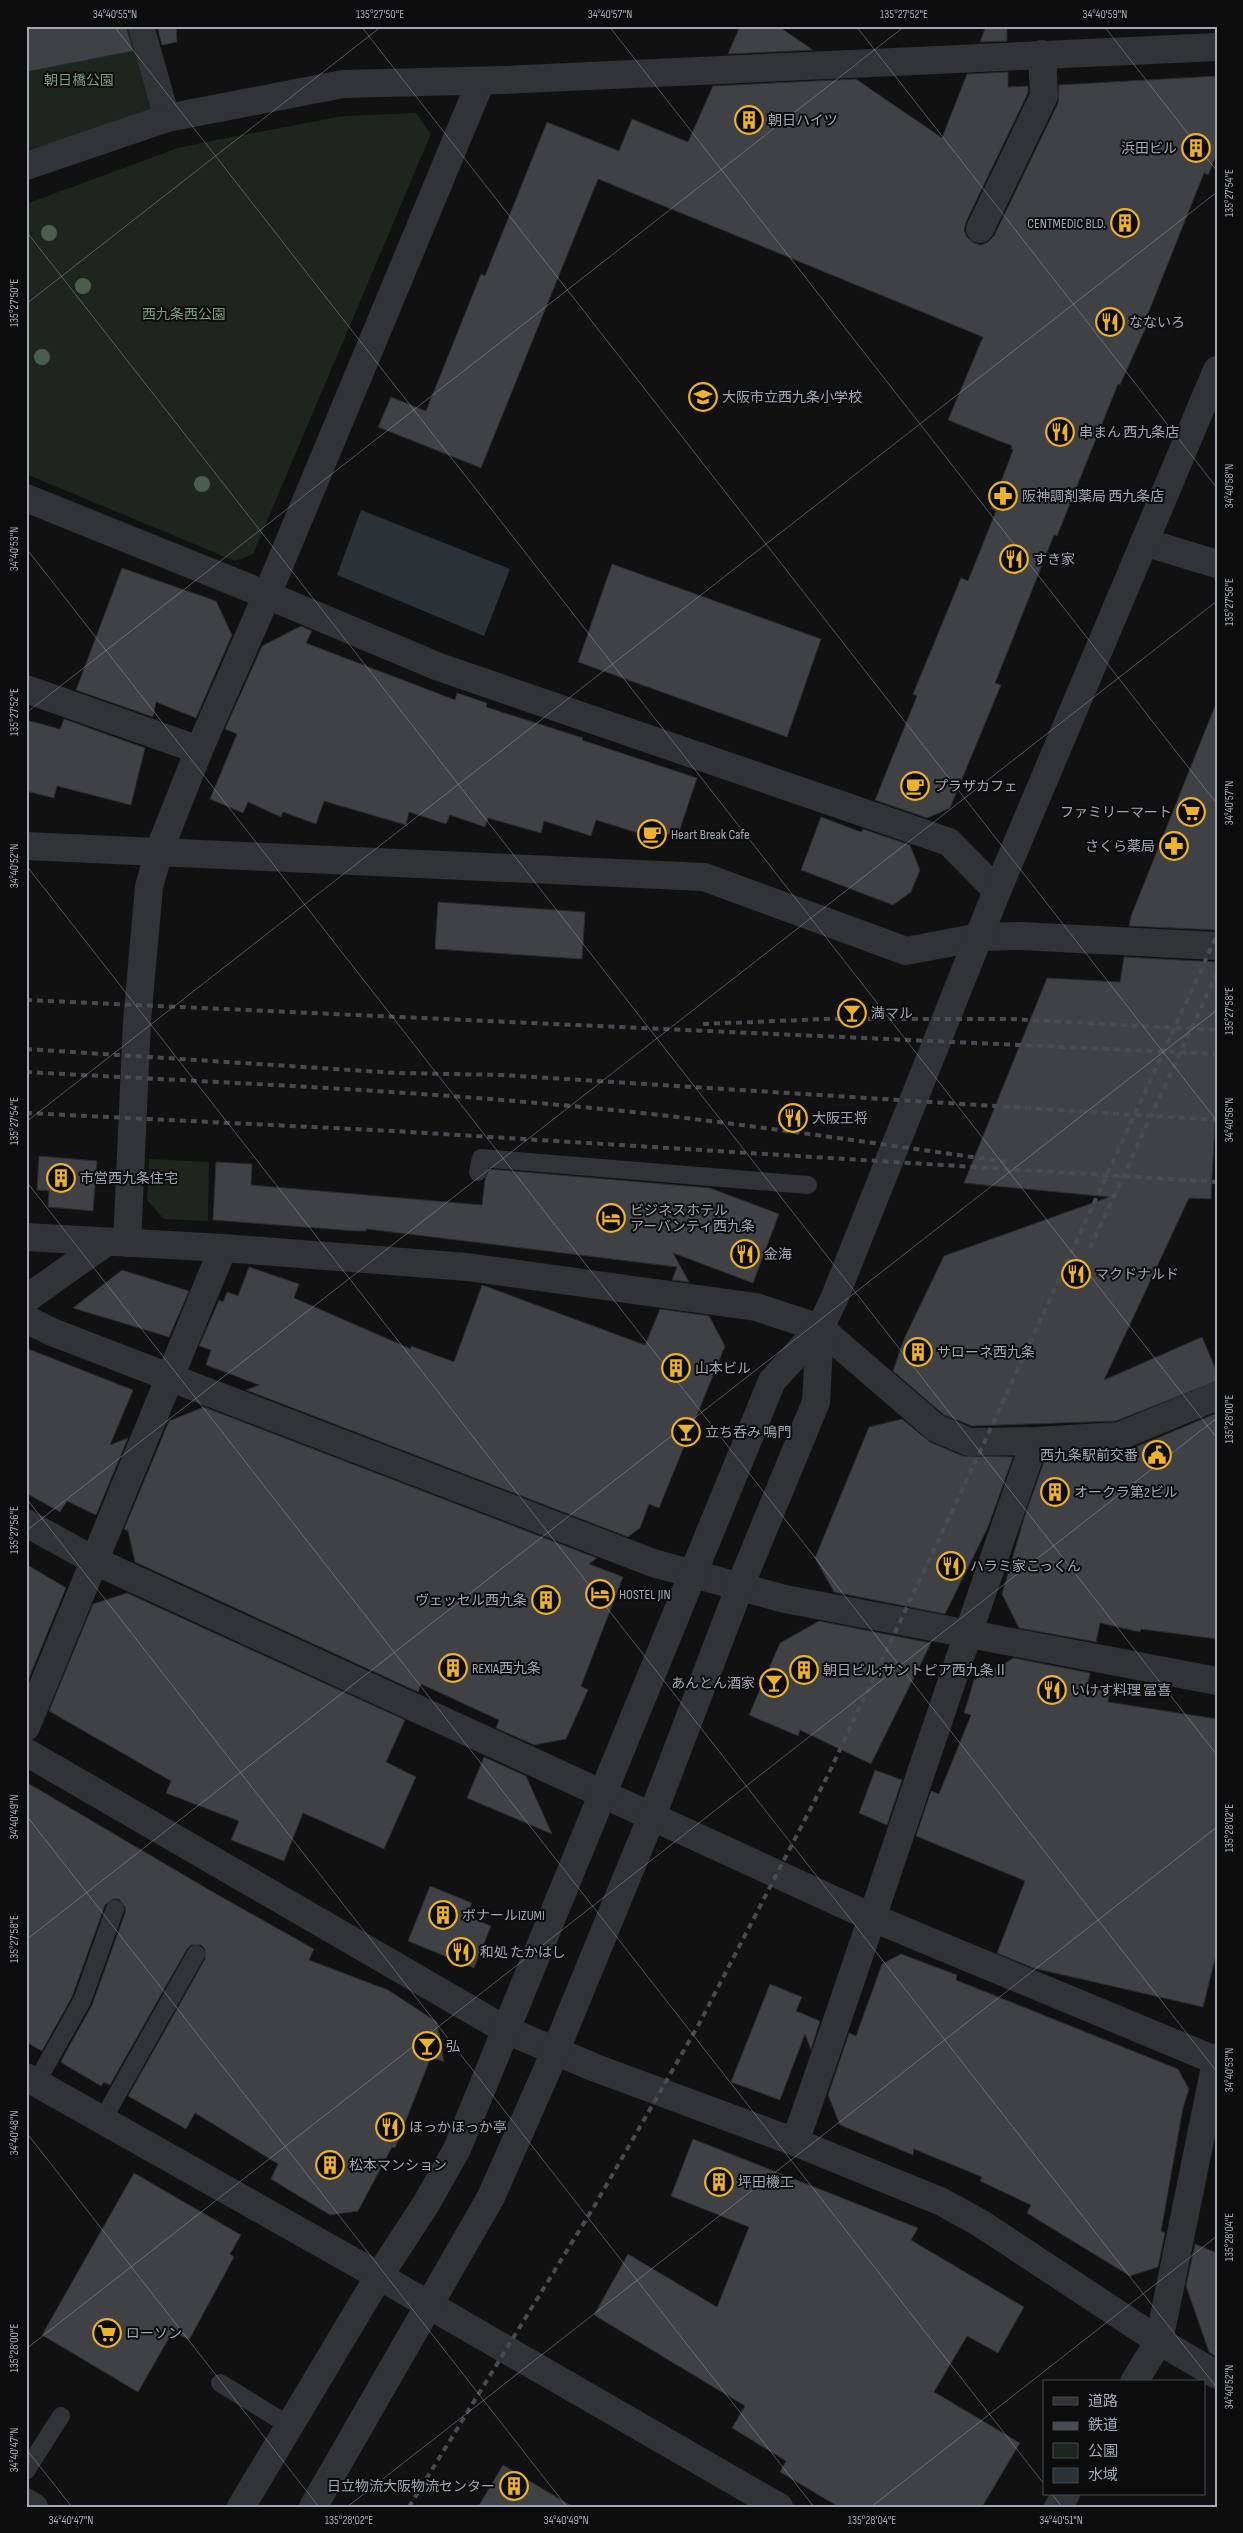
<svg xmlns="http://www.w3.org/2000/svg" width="1243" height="2533" font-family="'Sofia Sans Condensed','Noto Sans JP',sans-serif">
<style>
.green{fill:#1d251e}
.water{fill:#2a3137}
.building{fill:#404145;stroke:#2b2b2e}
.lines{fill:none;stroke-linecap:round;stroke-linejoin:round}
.service{stroke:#323337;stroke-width:18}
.pedestrian{stroke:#323337;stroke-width:26}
.minor{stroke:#323337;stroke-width:28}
.tertiary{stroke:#323337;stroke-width:28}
.rail{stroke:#494b50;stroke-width:4;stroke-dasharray:6 5;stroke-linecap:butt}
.tree{fill:#4b5e4d}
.ticks{fill:none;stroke:#a2a7b3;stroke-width:1;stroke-opacity:0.45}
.labels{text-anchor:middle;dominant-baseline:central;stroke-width:4;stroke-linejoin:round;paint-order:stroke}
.park-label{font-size:14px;fill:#7a9d7d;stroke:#0c0c0d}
.poi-label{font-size:14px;fill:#a2a7b3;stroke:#0c0c0d;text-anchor:start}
.neatline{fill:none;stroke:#a2a7b3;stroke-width:2}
.ticks-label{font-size:12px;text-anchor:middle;fill:#a2a7b3}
</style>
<rect width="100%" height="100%" fill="#111112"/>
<path class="green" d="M26,26h127l20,74 -92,36 -55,14z
M416,113l15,21 -178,420 -18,7 -209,-87v-270l152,-56 28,-6 137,-26z
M149,1159l60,3 -1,59 -44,-2 -17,-19z"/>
<path class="water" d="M361,510l149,59 -26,67 -147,-61z"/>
<path class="building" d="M26,26h100l7,25 -107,21z
M157,26h19l1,16 -15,3z
M740,26h38l35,24 -85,4z
M986,26h21v15l-27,1z
M1008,72v15l20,-1v7l-62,129 -2,8 3,7 7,6 7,2 7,-3 6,-6 64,-133 1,-18 158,-9v78l-9,21 -4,-2 -57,143 3,2 -30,67 -2,-1 -61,152 -3,-1 -59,148 6,2 -51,123 -23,10 -52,-18 42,-104 -4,-2 48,-116 7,3 28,-70 -5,-3 22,-58 -2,-1 1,-3 -64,-26 35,-83 -385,-158 -117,289 -103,-41 13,-30 35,14 55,-137 4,2 62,-154 72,29 13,-32 56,23 25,-56 143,-7 86,59 25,-64z
M612,564l209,75 -34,98 -209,-75z
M122,568l94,33 16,34 -36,83 -40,-16 -3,15 -77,-27z
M301,626l11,5 -6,12 149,57 2,-7 30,10 -1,4 97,31 -1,2 115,38 -17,51 -22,10 -62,-19 -5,16 -47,-15 -3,12 -53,-15 -3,9 -35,-12 -4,9 -37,-12 -3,13 -82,-24 -8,23 -33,-12 -2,5 -33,-15 -5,11 -33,-14 27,-65 -12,-5 37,-83z
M1215,706h2v224l-88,-4 2,-10z
M64,719l81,29 -14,57 -74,-19 -3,12 -28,-7v-71l34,9z
M821,817l40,15 2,-3 47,16 10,25 -9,22 -18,13 -92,-35z
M438,902l147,10 -3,47 -147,-10z
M1124,957l93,5v118l-6,119 -22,-1 -85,182 98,-43 15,35v9l-101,40 -144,5 -28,-11 -51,-44 11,-32 40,-83 165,-59 -145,-14 83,-205 73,4z
M39,1156l58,5 -4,50 -45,-4 1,-16 -12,-1z
M216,1162l36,2 -1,21 231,20 3,-25 4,-11 221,19 69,26 -26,69 -80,-30 16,29 -17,-2 5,-13 -310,-38 -1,2h-10l-143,-11z
M249,1267l50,17 -5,14 117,51v-3l43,16 28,-77 163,60 15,-36 49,7 16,30 -66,162 -10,-4 -9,24 -12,9 -382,-147 13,-5 -53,-20 5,-15 -12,-4 20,-46 4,2 4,-10 11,4z
M122,1270l67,21 -20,46 -96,-29z
M26,1348l107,42 -23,55 18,-7 -32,77 -29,-14 -7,11 -34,-19z
M204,1407l393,151 -8,6 34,13 -42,109 7,4 -22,49 -32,6 -38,-17 3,-8 -78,-36 -3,8 -283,-130 -7,-31 -4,-2 45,-108z
M1217,1413v226l-76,-10 -1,3 -40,-9 -4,19 -77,-14 -17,-34 22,-76 22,-62 80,-5z
M902,1419l28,23 33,14 50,1 -25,70 -43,87 -111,-22 -19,-34 54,-131z
M26,1564l40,24 -40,97z
M127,1593l278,127 -19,42 30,15 -32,72 -81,-36 -19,48 -53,-21 8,-19 -73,-28 5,-12 -122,-70 44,-107z
M819,1621l112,22 -60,121 -71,-34 -2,6 -49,-21 31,-72z
M1014,1658l76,15 -3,15 22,4 -1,10 109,17v232l-14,56 -170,-39 -36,-15 28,-72 -109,-45 15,-45 8,3 32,-79 -7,-2 10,-33z
M484,1757l42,19 26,58 -85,-36z
M875,1770l27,10 -15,45 -28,-12z
M26,1782l185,109 103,58 -5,11 79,30 49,32 7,40 -13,-5 -36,91 -3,-1 -34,64 -28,4 -59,-36 7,-15 -83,-51 -9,16 -58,-33 77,-137v-10l-4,-4h-10l-4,4 -77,136 -6,-3 -3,4 -39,-23 -1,-2 31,-56 33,-92v-6l-6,-8h-6l-8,6 -33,92 -30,54 -16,-9z
M430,1886l42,17 -5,13 24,10 -17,42 -66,-27z
M901,1954l56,21 -1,5 222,89 11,20 -6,19 -22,123 4,2 -7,34 -28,9 -103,-63 4,-8 -51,-24 2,-4 -68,-28 -1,6 -73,-30 -12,-30 21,-62 7,3 26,-72z
M770,1984l32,13 -6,14 24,10 -9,29 -6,-16 -25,66 -49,-18z
M693,2139l225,89 -7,12 113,67 -26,46 -31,-17 -33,56 86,51 -38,64h-143l-59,-35 6,-11 -54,-33 13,-22 -151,-91 34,-61 89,53 32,-80 -78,-31z
M134,2173l107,62 -11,19 4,3 -45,83 -16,-9 -35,61 -96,-57z
M1195,2244l22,9v104l-8,-5 -23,-66z
M503,2465l70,42h-95z"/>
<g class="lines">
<path class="service" d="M478,1172l3,-14 327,27
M36,2083l46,-82 33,-92
M102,2121l94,-167
M220,2383l70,43
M26,2471l35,-55"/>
<path class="pedestrian" d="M141,26l26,92"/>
<path class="minor" d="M26,166l141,-48 176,-34 160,-4 714,-33
M980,229l64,-133 -2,-42
M26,498l241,97 172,72 510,175 48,49
M1144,542l73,22
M26,689l173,61
M26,846l678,31 202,74 74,-14 40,-1 197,10
M26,1237l197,11 244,19 289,40 64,21 116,100 33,14 66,-1 85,-5 97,-40
M127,1243l10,-222 12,-134 10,-36 40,-101 68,-155 214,-514
M26,1299l79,-56
M26,1319l26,13 601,231 132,36 432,82
M26,1523l69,38 778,357 344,143
M26,1727l197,-479
M26,1752l480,278 87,37 202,75 147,60 38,21 179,118 58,34
M26,2077l353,199
M795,2142c82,-233 157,-468 240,-701
M429,2305l350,202
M1134,2382l25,-41 58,-284
M1058,2507l8,-13"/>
<path class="tertiary" d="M379,2276l50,29
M26,2502l8,5
M241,2507l138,-231 47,-72 31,-55 315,-768 48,-53 14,-29 163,-408 220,-521
M313,2507l178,-310 64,-145 97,-236 88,-230 76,-184 4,-74"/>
<path class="rail" d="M26,1000l1191,54
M703,1024l122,-5h186l206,11
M26,1049l371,24 105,2 715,45
M26,1072c182,10 364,17 545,34 146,13 292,36 437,56
M26,1113l368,18 823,51
M1090,1248l127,-275
M409,2507l186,-302 104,-181 128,-247 151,-321 239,-521"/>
</g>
<g class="tree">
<circle cx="49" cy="233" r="8"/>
<circle cx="83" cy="286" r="8"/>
<circle cx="42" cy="357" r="8"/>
<circle cx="202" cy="484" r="8"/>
</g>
<path class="ticks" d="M114,26l1103,1412M361,26l856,1095M609,26l608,778M856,26l361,462M1104,26l113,145M26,231l1191,1524M26,304l356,-278M26,548l1191,1524M26,713l879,-687M26,865l1191,1523M26,1122l1191,-930M26,1181l1018,1303M26,1498l788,1009M26,1531l1191,-930M26,1815l541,692M26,1940l1191,-930M26,2132l293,375M26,2349l1191,-931M26,2449l46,58M1052,2494l10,13M347,2507l870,-680M871,2507l346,-271"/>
<defs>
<symbol id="building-ring" viewBox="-11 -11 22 22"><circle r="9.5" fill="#0c0c0d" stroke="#ecb12f" stroke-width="1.5"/><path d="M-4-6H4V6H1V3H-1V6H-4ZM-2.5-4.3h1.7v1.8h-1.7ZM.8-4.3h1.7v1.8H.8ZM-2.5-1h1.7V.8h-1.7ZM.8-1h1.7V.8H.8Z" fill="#ecb12f"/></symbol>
<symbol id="restaurant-ring" viewBox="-11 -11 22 22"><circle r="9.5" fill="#0c0c0d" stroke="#ecb12f" stroke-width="1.5"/><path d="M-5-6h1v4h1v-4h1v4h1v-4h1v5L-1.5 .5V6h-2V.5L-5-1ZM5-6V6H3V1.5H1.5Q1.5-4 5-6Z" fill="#ecb12f"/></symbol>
<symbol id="school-ring" viewBox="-11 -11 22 22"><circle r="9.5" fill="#0c0c0d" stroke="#ecb12f" stroke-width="1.5"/><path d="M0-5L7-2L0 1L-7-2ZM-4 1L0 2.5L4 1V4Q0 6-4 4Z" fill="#ecb12f"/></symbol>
<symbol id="pharmacy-ring" viewBox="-11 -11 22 22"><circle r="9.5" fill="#0c0c0d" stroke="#ecb12f" stroke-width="1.5"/><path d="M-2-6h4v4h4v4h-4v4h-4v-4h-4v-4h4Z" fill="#ecb12f"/></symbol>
<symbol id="cafe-ring" viewBox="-11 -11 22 22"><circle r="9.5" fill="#0c0c0d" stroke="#ecb12f" stroke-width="1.5"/><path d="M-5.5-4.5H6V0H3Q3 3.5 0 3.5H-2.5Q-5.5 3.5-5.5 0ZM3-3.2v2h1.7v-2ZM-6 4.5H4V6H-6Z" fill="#ecb12f"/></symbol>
<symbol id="supermarket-ring" viewBox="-11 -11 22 22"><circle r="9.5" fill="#0c0c0d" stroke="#ecb12f" stroke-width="1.5"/><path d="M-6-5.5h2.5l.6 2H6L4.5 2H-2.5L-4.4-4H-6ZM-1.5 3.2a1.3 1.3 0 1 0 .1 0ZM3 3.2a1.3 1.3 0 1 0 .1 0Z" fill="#ecb12f"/></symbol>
<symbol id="bar-ring" viewBox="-11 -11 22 22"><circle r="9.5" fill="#0c0c0d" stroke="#ecb12f" stroke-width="1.5"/><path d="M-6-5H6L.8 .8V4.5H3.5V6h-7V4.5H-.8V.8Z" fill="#ecb12f"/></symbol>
<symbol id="hotel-ring" viewBox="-11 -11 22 22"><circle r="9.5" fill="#0c0c0d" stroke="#ecb12f" stroke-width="1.5"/><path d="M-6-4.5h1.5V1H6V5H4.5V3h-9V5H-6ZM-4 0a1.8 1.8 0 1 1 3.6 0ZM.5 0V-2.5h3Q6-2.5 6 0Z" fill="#ecb12f"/></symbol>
<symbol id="civic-ring" viewBox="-11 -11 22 22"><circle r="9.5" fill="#0c0c0d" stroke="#ecb12f" stroke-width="1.5"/><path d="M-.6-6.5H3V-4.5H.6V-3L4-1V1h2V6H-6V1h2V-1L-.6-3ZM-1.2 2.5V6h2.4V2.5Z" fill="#ecb12f"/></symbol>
</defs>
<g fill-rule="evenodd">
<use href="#building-ring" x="733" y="104" width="32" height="32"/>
<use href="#building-ring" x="1180" y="132" width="32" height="32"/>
<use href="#building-ring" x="1109" y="207" width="32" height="32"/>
<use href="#restaurant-ring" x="1094" y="306" width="32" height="32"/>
<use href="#school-ring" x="687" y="381" width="32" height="32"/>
<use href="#restaurant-ring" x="1044" y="416" width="32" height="32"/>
<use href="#pharmacy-ring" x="987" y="480" width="32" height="32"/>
<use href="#restaurant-ring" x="998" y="543" width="32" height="32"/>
<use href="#cafe-ring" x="899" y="770" width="32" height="32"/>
<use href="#supermarket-ring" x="1175" y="796" width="32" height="32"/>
<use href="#cafe-ring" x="636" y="818" width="32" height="32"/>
<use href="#pharmacy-ring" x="1158" y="830" width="32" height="32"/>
<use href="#bar-ring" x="836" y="997" width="32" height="32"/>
<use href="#restaurant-ring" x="777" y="1102" width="32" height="32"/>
<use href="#building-ring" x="45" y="1162" width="32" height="32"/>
<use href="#hotel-ring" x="595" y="1202" width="32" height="32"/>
<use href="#restaurant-ring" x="729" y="1238" width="32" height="32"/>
<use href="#restaurant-ring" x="1060" y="1258" width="32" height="32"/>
<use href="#building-ring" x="902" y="1336" width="32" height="32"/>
<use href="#building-ring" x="660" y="1352" width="32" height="32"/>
<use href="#bar-ring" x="670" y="1416" width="32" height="32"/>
<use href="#civic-ring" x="1141" y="1439" width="32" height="32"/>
<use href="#building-ring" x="1039" y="1476" width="32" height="32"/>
<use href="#restaurant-ring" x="935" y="1550" width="32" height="32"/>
<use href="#hotel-ring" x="584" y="1578" width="32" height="32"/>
<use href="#building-ring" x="530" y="1584" width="32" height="32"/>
<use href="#building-ring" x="437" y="1652" width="32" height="32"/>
<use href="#building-ring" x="788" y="1654" width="32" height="32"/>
<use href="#bar-ring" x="758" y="1667" width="32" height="32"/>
<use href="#restaurant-ring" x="1036" y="1674" width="32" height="32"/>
<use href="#building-ring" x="427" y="1899" width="32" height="32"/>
<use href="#restaurant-ring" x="445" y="1936" width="32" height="32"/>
<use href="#bar-ring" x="411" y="2030" width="32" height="32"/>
<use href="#restaurant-ring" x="374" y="2111" width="32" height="32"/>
<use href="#building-ring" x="314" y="2149" width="32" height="32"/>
<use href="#building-ring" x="703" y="2166" width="32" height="32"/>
<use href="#supermarket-ring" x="91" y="2317" width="32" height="32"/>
<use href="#building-ring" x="498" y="2470" width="32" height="32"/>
</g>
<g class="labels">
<g class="park-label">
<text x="79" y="80">朝日橋公園</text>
<text x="184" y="314">西九条西公園</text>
</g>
<g class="poi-label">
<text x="768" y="120">朝日ハイツ</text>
<text x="1177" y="148" text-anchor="end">浜田ビル</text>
<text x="1106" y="223" text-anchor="end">CENTMEDIC BLD.</text>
<text x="1129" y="322">なないろ</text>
<text x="722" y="397">大阪市立西九条小学校</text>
<text x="1079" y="432">串まん 西九条店</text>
<text x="1022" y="496">阪神調剤薬局 西九条店</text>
<text x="1033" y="559">すき家</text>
<text x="934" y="786">プラザカフェ</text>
<text x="1172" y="812" text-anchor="end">ファミリーマート</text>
<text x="671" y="834">Heart Break Cafe</text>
<text x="1155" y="846" text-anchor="end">さくら薬局</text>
<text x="871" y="1013">満マル</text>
<text x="812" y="1118">大阪王将</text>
<text x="80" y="1178">市営西九条住宅</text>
<text x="630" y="1210">ビジネスホテル<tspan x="630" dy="16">アーバンティ西九条</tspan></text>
<text x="764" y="1254">金海</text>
<text x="1095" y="1274">マクドナルド</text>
<text x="937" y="1352">サローネ西九条</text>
<text x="695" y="1368">山本ビル</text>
<text x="705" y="1432">立ち呑み 鳴門</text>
<text x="1138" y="1455" text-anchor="end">西九条駅前交番</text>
<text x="1074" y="1492">オークラ第2ビル</text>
<text x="970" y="1566">ハラミ家こっくん</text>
<text x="619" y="1594">HOSTEL JIN</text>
<text x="527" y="1600" text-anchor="end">ヴェッセル西九条</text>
<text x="472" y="1668">REXIA西九条</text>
<text x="823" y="1670">朝日ビル;サントピア西九条Ⅱ</text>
<text x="755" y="1683" text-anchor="end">あんとん酒家</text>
<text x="1071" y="1690">いけす料理 冨喜</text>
<text x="462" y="1915">ボナールIZUMI</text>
<text x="480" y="1952">和処 たかはし</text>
<text x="446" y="2046">弘</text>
<text x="409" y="2127">ほっかほっか亭</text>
<text x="349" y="2165">松本マンション</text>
<text x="738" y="2182">坪田機工</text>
<text x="126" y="2333">ローソン</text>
<text x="495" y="2486" text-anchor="end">日立物流大阪物流センター</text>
</g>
</g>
<rect width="1243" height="2533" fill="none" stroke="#0c0c0d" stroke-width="55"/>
<rect x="1043" y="2380" width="162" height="115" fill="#0c0c0d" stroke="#484a4f"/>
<rect x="1053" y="2397" width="25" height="8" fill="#323337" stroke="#484a4f"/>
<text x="1088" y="2406" font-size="15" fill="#a2a7b3">道路</text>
<rect x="1053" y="2422" width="25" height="8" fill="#494b50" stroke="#484a4f"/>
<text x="1088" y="2430" font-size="15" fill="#a2a7b3">鉄道</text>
<rect x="1053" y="2443" width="25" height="15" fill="#1d251e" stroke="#484a4f"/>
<text x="1088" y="2456" font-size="15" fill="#a2a7b3">公園</text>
<rect x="1053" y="2468" width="25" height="15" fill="#2a3137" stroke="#484a4f"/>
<text x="1088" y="2480" font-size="15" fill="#a2a7b3">水域</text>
<rect x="28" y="28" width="1188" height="2478" class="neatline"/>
<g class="ticks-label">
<text x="115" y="18">34°40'55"N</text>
<text x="380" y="18">135°27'50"E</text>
<text x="610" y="18">34°40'57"N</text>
<text x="904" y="18">135°27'52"E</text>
<text x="1105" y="18">34°40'59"N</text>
<text transform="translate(1229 193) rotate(-90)" y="4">135°27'54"E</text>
<text transform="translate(14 303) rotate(-90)" y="4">135°27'50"E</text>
<text transform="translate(1229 486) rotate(-90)" y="4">34°40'58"N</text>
<text transform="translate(14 549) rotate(-90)" y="4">34°40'53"N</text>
<text transform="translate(1229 602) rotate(-90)" y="4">135°27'56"E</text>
<text transform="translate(14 712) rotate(-90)" y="4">135°27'52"E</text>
<text transform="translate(1229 803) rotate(-90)" y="4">34°40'57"N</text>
<text transform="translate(14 866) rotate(-90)" y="4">34°40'52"N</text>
<text transform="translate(1229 1011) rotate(-90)" y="4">135°27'58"E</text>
<text transform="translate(1229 1120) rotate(-90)" y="4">34°40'56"N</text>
<text transform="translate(14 1121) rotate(-90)" y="4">135°27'54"E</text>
<text transform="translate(1229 1419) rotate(-90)" y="4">135°28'00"E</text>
<text transform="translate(14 1530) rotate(-90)" y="4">135°27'56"E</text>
<text transform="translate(14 1817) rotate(-90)" y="4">34°40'49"N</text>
<text transform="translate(1229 1828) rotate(-90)" y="4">135°28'02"E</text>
<text transform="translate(14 1939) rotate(-90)" y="4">135°27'58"E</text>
<text transform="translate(1229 2070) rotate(-90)" y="4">34°40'53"N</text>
<text transform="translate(14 2133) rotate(-90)" y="4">34°40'48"N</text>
<text transform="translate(1229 2237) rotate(-90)" y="4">135°28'04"E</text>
<text transform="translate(14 2348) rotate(-90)" y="4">135°28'00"E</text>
<text transform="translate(1229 2387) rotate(-90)" y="4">34°40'52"N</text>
<text transform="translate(14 2450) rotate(-90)" y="4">34°40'47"N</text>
<text x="71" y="2524">34°40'47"N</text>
<text x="349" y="2524">135°28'02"E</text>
<text x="566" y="2524">34°40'49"N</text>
<text x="872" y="2524">135°28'04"E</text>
<text x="1061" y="2524">34°40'51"N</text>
</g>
</svg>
